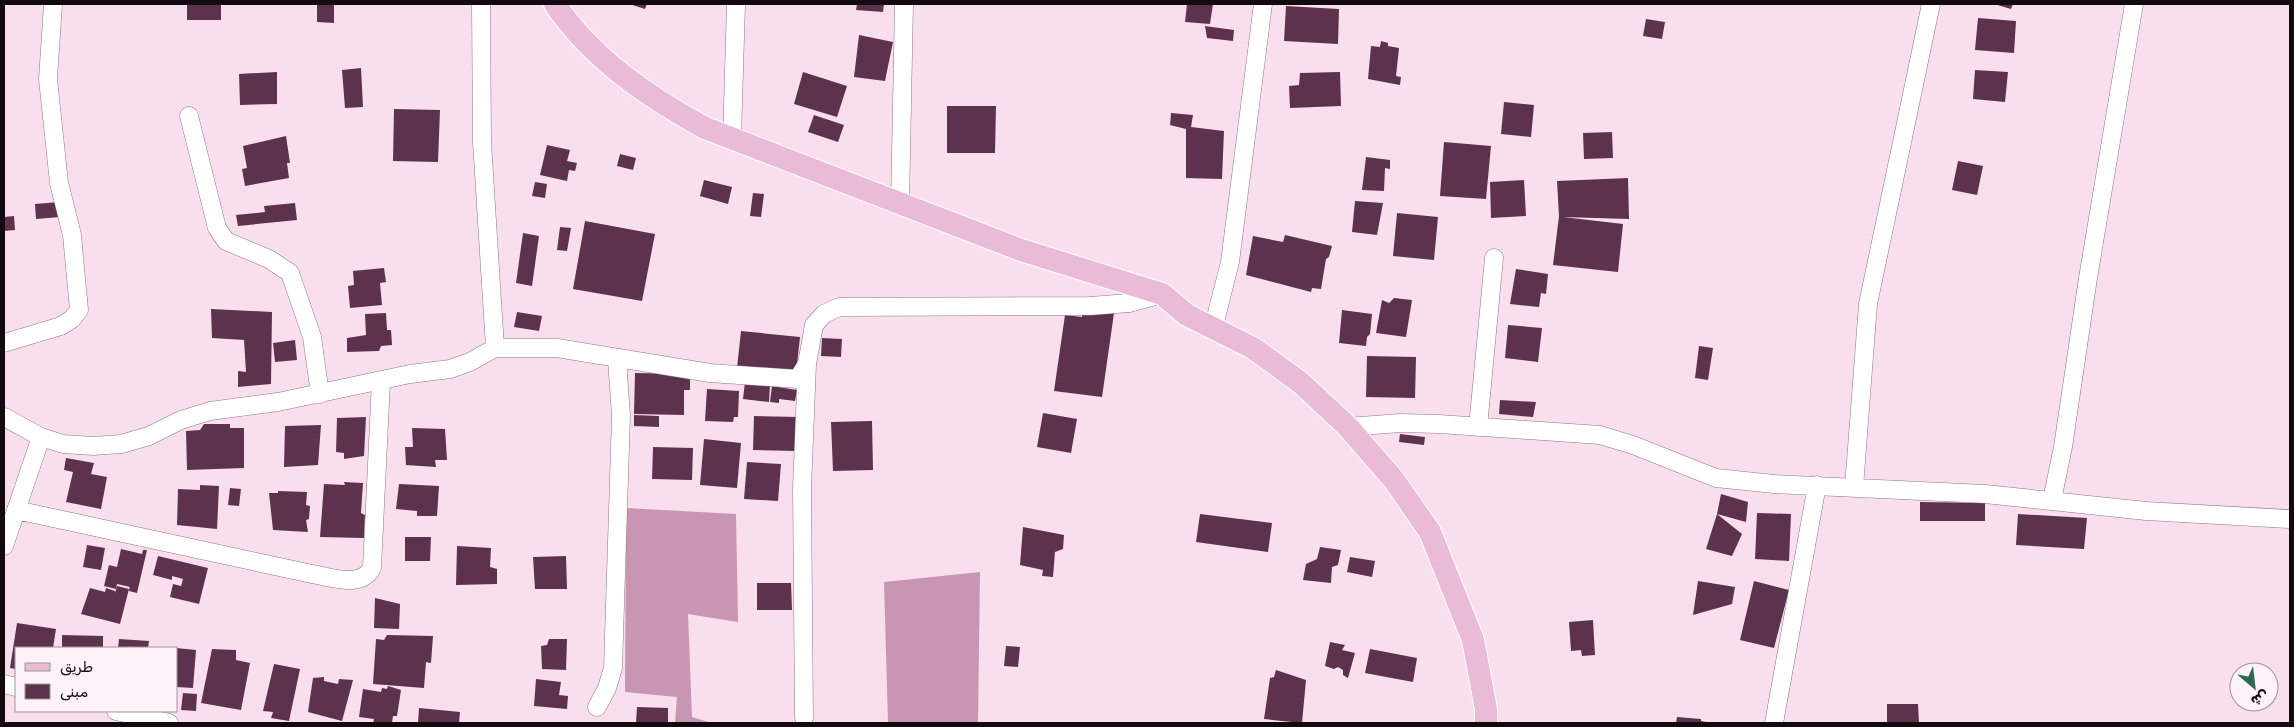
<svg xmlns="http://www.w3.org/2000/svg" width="2294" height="727" viewBox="0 0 2294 727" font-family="Rubik,'Noto Sans Arabic',sans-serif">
  <rect width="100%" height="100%" fill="#f9dfee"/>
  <path fill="#c896b3" d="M626 508 736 514 738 622 688 614 692 717 712 723H675L677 697 625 692Z
    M980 572 978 723H888L884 582Z"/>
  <path fill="#5d324d" d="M187 4H221V20H187Z
    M317 4H334V23L317 22Z
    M629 4H647L645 9Z
    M857 4H884L883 12 856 10Z
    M1187 4H1213L1210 24 1185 22Z
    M1994 4H2013L2011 9Z
    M1286 6 1339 9 1338 44 1284 41Z
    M1978 18 2016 21 2014 53 1975 50Z
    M1646 19 1665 22 1662 39 1643 36Z
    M1205 26 1234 30 1233 41 1207 38Z
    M859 35 893 42 885 81 854 77Z
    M1381 41 1388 43V46L1399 48 1396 76 1401 77 1400 85 1368 79 1371 46 1380 47Z
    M361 68 363 107 345 108 342 70Z
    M1975 70 2008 72 2005 102 1973 99Z
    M277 72V104L240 105 239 74Z
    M803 72 847 86 837 117 794 104Z
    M1340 72 1341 106 1290 108 1289 86 1299 85 1300 73Z
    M1504 102 1534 105 1531 137 1501 134Z
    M947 106H996L995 153H947Z
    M394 109 440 110 438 162 393 161Z
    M1171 113 1193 115 1191 127 1224 131 1222 179 1186 178V129L1170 125Z
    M814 115 844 125 838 142 808 132Z
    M1612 132 1613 158 1584 159 1583 133Z
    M286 136 290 163H287L289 178 245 186 242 169 247 168 243 146Z
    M1444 142 1491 146 1486 199 1440 196Z
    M547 145 570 150 567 161 577 163 575 171 569 170 567 181 540 175Z
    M620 154 636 158 633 170 617 166Z
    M1366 157 1390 160V169L1385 168 1384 191 1362 190Z
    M1958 161 1983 166 1977 195 1952 190Z
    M1628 178 1629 219 1563 217 1623 224 1618 272 1553 265 1559 216 1557 181Z
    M704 180 732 187 728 204 700 196Z
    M1524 180 1526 216 1491 218 1490 182Z
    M535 182 547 184 545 198 532 196Z
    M753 193 764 194 761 217 750 216Z
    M1355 201 1383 203 1377 235 1352 232Z
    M59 202 60 217 36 219 35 204Z
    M295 203 297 220 238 226 236 215 265 212 264 206Z
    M1397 213 1438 217 1434 260 1393 256Z
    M14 216 15 230 4 231V217Z
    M585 221 655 234 642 301 573 289Z
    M560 227 571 228 567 251 557 250Z
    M523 233 539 236 532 286 516 283Z
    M1285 235 1332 246 1329 257 1326 259 1321 289 1312 288 1311 292 1246 275 1253 236 1283 242Z
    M384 268 386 282 380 283 382 305 350 308 348 286 354 285 353 271Z
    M1516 269 1548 274 1546 294 1541 293 1539 307 1510 304Z
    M1394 298 1412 300 1406 337 1376 333 1382 300 1389 303Z
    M211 309 272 312 271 384 238 387V371L246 372 244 340 212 338Z
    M1342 310 1372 314 1370 334 1367 337 1366 346 1339 343Z
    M517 312 542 316 539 331 514 327Z
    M1092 312 1114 313 1102 397 1054 391 1065 315 1082 317V313Z
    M386 313 387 330H391L392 345 381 346 379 351 347 352V338L366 335 365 314Z
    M1508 325 1542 328 1538 362 1505 358Z
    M741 331 800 337 796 374 737 368Z
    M822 338 842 339 841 357 821 356Z
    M295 340 297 360 275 362 273 343Z
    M1699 346 1713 348 1708 380 1695 378Z
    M1367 356 1416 357 1415 398 1366 397Z
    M635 373 690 374V390H684V415L634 414Z
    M745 382 770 385 769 402 743 399Z
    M772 386 797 390 795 401 779 399V403L770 402Z
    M707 389 739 391 738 417H734L733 422 705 421Z
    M1500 400 1536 402 1533 417 1499 414Z
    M1043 413 1077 419 1071 453 1037 447Z
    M634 415 659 416V427L634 426Z
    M754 416 799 417 797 451 753 450Z
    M366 417 364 456 344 459V453L336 452 337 418Z
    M872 421 873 470 833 471 831 422Z
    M204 424H230V428H244V468L187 470 186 431 200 430Z
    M321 425 318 465 284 467 285 426Z
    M412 428 445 429 447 460H435L436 467 406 465 405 447H413Z
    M1400 434 1425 437 1424 445 1399 442Z
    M704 439 741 443 737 488 700 485Z
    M653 447 693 448 692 480 652 479Z
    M66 458 94 463 91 474 107 477 101 509 66 502 73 472 64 470Z
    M747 462 781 464 778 501 744 499Z
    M344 482 363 483 361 513 365 515 364 538 320 537 324 484 345 485Z
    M399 484 439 486 437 516H417V511L396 509Z
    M200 485 219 486 217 529 177 525 178 489 200 490Z
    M230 488 241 489 239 506 228 505Z
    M278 491 307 492 306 505 310 506 309 519 306 520 308 532 273 530 269 493H278Z
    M1721 494 1748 502 1746 522 1717 514 1742 534 1732 556 1706 549 1717 514Z
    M1920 502 1985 503V521H1920Z
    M1757 513 1791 514 1789 561 1755 559Z
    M1200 514 1272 523 1268 552 1196 542Z
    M2018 514 2087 518 2084 549 2016 545Z
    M1023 527 1064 535 1063 549 1055 552 1053 577 1042 576 1043 570 1020 565Z
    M405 537H431L430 561H405Z
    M87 545 105 548 101 570 83 567Z
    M457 546 491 548 490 567 497 569V584L456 585Z
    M1320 547 1341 550 1338 565 1332 567 1331 583 1303 580 1306 564 1317 559Z
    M121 549 142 554 143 550H147L137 593 129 591 130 585V587L117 584 116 589 104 586 109 565 117 567Z
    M158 556 208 568 199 604 170 597 173 584 181 586 183 579 172 576V580L153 575Z
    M566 556 567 589H535L533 557Z
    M1350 557 1375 561 1372 577 1347 572Z
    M1698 581 1735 587 1732 604 1693 615Z
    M1754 581 1789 590 1774 648 1740 640Z
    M757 583H791L792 610H757Z
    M117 586 129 589 120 624 81 614 90 588 105 592 106 588 115 591V593Z
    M375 598 400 604 399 629 374 628Z
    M1593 620 1595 655 1582 656 1581 650 1571 651 1569 622Z
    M17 623 56 629 53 648H16V669L10 668Z
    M62 635 103 636V648H62Z
    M387 635 433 636 431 663 426 662 424 688 373 684 376 639 384 640Z
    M119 639 149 641 148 648H118Z
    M549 639H567L566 670 542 669 541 646 547 645Z
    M1330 642 1345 645 1342 650 1355 653 1348 678 1343 675V670L1338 667 1334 669 1325 666Z
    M1006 646 1020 647 1018 667 1004 666Z
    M176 648 196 650 193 688 176 687Z
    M212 649 236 650V660L250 663 241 710 201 703Z
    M1370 649 1417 658 1413 682 1365 673Z
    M274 664 300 669 289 721 271 718 273 712 263 711Z
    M1276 670 1306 680 1302 723 1264 719 1270 678 1274 677Z
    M324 677V681L338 684 339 679 353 680 342 721 308 712 313 678Z
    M536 679 561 682 559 695 568 696 567 709 534 706Z
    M388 686 401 690 397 716H393L392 723H373L374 719 359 717 363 689 381 692 382 688 387 689Z
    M183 693 197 694 196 711 181 710Z
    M1887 704H1918L1919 723H1887Z
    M637 707 668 708V723H636Z
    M419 708 460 712 459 723H418Z
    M1677 717 1701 719V721L1711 723H1676Z"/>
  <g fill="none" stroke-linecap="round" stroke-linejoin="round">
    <g stroke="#8d7784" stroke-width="19">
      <path id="minor" d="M481 4 482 142 495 348
        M189 116 217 228 226 241 269 259 290 273 312 337 320 394
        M732 138 736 4
        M900 204 904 4
        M1213 329 1230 262 1263 4
        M4 343 61 326 72 319 79 310 72 235 59 183 48 79 53 4
        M4 417 41 437 63 444 93 446 121 444 149 436 181 420 210 411 278 402 410 374 450 369 470 362 495 348H557L710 373 798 379 807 364
        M1348 427 1400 423 1439 424 1600 435 1633 445 1716 478 1774 484 1985 494 2146 511 2290 519
        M1478 427 1494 258
        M1854 487 1868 304 1931 4
        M2052 500 2063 447 2088 278 2134 4
        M16 510 312 574C332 577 360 589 372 568L381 381
        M4 546 41 437
        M4 684 16 687
        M597 707 607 688 613 668 621 416 617 359
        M116 711 169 723
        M804 718 802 488 807 364 814 325 824 314 839 307 1090 306 1129 303 1162 294
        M1774 723 1817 485"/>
    </g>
    <g stroke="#fff" stroke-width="24">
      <path id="major" d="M555 4C591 58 648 97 705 128L1021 250 1162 294 1187 315 1253 348 1301 383 1348 427 1394 480 1430 532 1473 640 1486 709V723"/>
    </g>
    <use href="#minor" stroke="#fff" stroke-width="18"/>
    <use href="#major" stroke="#e9bbd7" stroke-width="22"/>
  </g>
  <rect width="2294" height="727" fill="none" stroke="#120a0f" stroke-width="10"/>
  <rect x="15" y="647" width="162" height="65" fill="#fcf2f7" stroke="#9e959a"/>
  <rect x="25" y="663" width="25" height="8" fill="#e9bbd7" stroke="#9e959a"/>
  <text x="60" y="672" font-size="15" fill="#120a0f">طريق</text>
  <rect x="25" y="684" width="25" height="15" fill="#5d324d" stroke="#9e959a"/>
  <text x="60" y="697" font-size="15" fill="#120a0f">مبنى</text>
  <g transform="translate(2254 687) rotate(152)"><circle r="24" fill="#fcf2f7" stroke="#9e959a"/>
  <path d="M0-4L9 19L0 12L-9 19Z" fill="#30684f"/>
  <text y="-8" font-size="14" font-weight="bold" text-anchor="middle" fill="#120a0f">ش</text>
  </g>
</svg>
